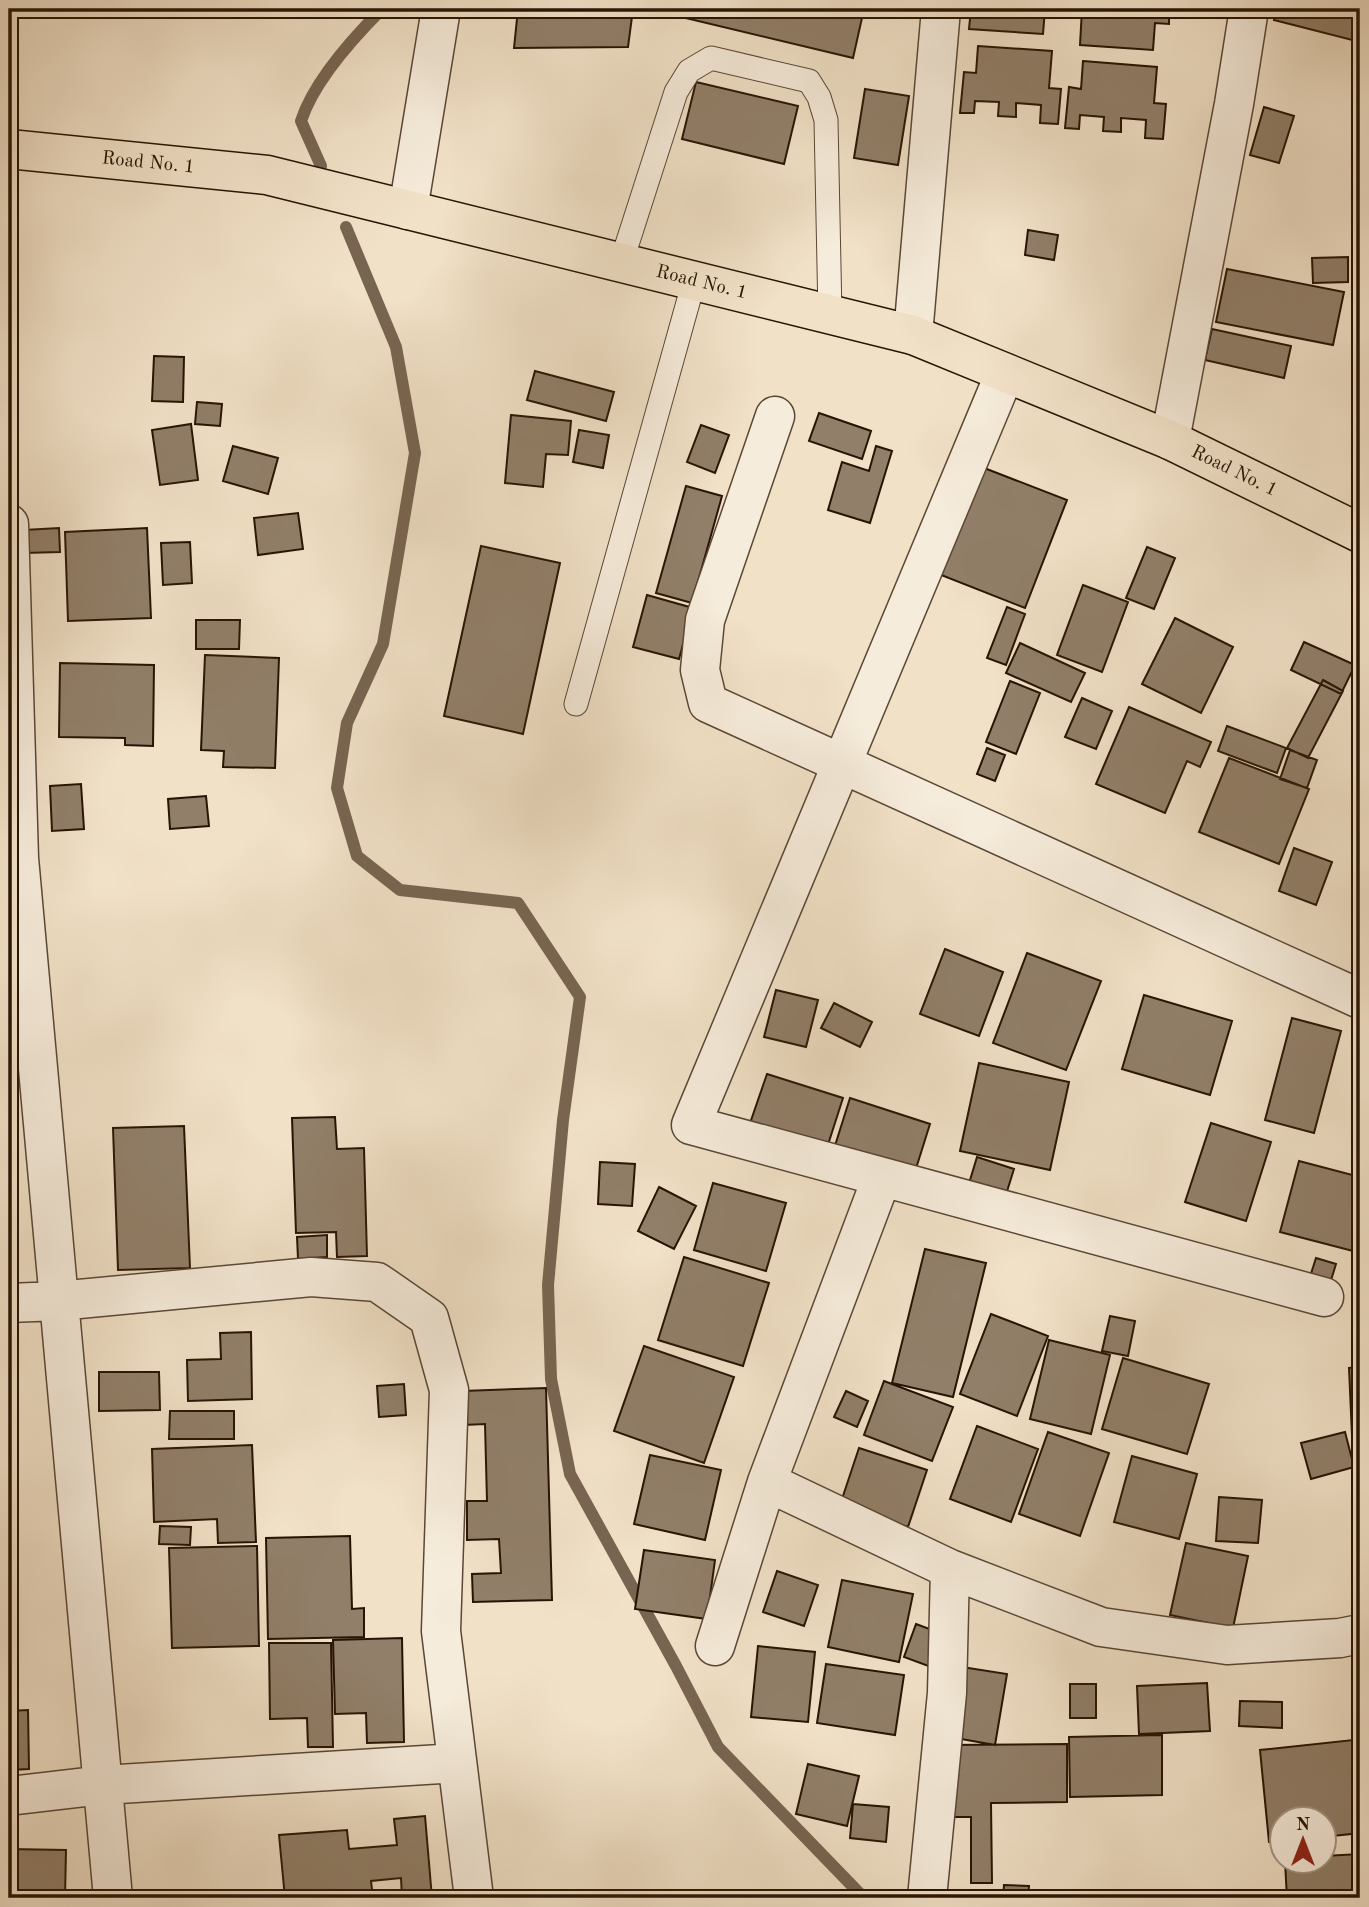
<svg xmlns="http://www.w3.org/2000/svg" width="1369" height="1907" viewBox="0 0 1369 1907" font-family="'Old Standard TT',serif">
  <rect width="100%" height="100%" fill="#f1e1c7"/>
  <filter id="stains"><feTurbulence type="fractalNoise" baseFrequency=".00286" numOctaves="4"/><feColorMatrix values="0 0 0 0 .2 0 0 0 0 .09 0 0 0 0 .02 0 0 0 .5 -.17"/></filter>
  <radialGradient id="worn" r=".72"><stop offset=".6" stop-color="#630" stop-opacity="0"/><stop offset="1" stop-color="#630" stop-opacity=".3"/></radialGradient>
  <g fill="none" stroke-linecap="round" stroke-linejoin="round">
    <path stroke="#786551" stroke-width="12" d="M321 166 301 121C314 81 352 39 382 9
      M346 227 396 347 415 453 383 644 347 723 337 788 357 856 400 890 518 903 580 997 563 1120 548 1285 551 1379 570 1474 676 1666 718 1747 864 1898"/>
  </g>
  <path fill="#917f69" stroke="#281404" stroke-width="2" d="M518 9H633L628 47 514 48Z
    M674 9H864L853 58 673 15Z
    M971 9H1045L1043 34 969 29Z
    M1082 9H1169V24L1155 23 1153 50 1080 45Z
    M1277 9H1332L1360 16V42L1274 20Z
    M978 46 1052 51 1049 88 1061 89 1058 124 1040 123 1041 105 1016 103V117L998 116 999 102 975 101 974 113H960L964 72 976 73Z
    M1083 61 1157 67 1154 103 1166 104 1163 139 1145 138 1146 120 1121 118V132L1103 131 1104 117 1080 115 1079 129 1065 128 1069 87 1081 89Z
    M696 82 798 106 784 164 682 139Z
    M865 89 909 96 898 165 854 158Z
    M1264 107 1294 116 1279 163 1250 155Z
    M1028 230 1058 235 1054 260 1025 255Z
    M1348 257V282L1313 283 1312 258Z
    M1227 269 1344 292 1333 345 1216 322Z
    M1212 329 1291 346 1284 378 1205 360Z
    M154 356 184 357 183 402 152 401Z
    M535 371 614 392 606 421 527 400Z
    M197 402 222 404 220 426 195 424Z
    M819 413 871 431 862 459 809 441Z
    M511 415 571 421 568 455 546 454 543 487 505 483Z
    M191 424 198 480 160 485 152 430Z
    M701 425 729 435 715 473 687 462Z
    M579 430 609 435 603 468 573 462Z
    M233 446 278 458 268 494 223 481Z
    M876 446 892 451 870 523 828 510 842 462 869 471Z
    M979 466 1067 500 1025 608 936 573Z
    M686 486 722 496 692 603 656 593Z
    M298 513 303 549 258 555 254 518Z
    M59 528 60 552 24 553V530Z
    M147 528 151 618 68 621 65 532Z
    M190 542 192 583 163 585 161 543Z
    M481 546 560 563 523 734 444 716Z
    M1147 547 1175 558 1154 609 1126 598Z
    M1083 585 1128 602 1102 672 1057 655Z
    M647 595 693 608 679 659 633 647Z
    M1007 607 1025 614 1006 665 987 658Z
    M1175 618 1233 647 1201 713 1142 684Z
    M196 620H240L239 649H196Z
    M1304 642 1355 665 1341 694 1291 670Z
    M1020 643 1085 673 1071 702 1006 673Z
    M205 655 279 658 275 768 223 767 224 751 201 750Z
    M60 663 154 665 153 746 125 745V738L59 737Z
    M1323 680 1343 691 1308 758 1287 748Z
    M1010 681 1040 693 1016 754 986 742Z
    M1082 698 1112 711 1096 749 1065 737Z
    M1129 707 1211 742 1200 767 1187 761 1165 813 1096 784Z
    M1227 726 1286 748 1277 773 1218 751Z
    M987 748 1005 755 995 781 977 774Z
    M1290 750 1317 760 1307 788 1280 779Z
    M1229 758 1309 789 1279 864 1199 832Z
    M81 784 84 829 52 831 50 786Z
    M206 796 209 826 170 829 168 799Z
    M1294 848 1332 862 1316 905 1279 891Z
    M945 949 1003 972 979 1036 920 1014Z
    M1027 953 1101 981 1066 1070 993 1043Z
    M776 990 818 1000 806 1047 764 1037Z
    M1144 995 1232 1021 1210 1095 1122 1069Z
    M834 1003 872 1022 860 1047 821 1028Z
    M1292 1018 1341 1031 1314 1133 1265 1120Z
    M979 1063 1069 1082 1050 1170 960 1151Z
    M767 1074 843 1098 825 1154 748 1129Z
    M850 1098 930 1124 913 1178 833 1152Z
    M335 1117 337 1149 364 1148 367 1256 337 1257 336 1232 296 1233 292 1118Z
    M1211 1123 1271 1142 1246 1221 1185 1202Z
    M184 1126 190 1268 118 1270 113 1128Z
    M977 1157 1014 1169 1004 1201 967 1190Z
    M1299 1161 1360 1177V1223L1353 1251 1280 1232Z
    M600 1162 635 1164 632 1206 598 1204Z
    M713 1183 786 1203 766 1271 694 1250Z
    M659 1187 696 1206 674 1249 638 1231Z
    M327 1235V1257L298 1259 297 1237Z
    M925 1249 986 1263 953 1397 892 1383Z
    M684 1257 769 1283 743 1366 658 1340Z
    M1316 1258 1336 1264 1328 1290 1308 1283Z
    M991 1314 1048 1336 1017 1416 960 1394Z
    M1110 1316 1135 1321 1128 1356 1102 1351Z
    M251 1332 252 1399 188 1401 187 1360 221 1359 220 1333Z
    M1049 1340 1110 1355 1091 1434 1030 1419Z
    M644 1346 734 1377 704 1463 614 1431Z
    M1123 1358 1209 1384 1187 1454 1102 1429Z
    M1360 1367V1458H1353L1349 1368Z
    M99 1372H159L160 1410 99 1411Z
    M884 1381 953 1407 932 1461 864 1435Z
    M404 1384 406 1415 379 1417 377 1386Z
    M546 1388 552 1600 473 1602 472 1574 501 1573 499 1539 467 1540V1501H487L485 1424 464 1425 463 1391Z
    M846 1391 868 1401 857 1427 834 1417Z
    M170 1411H234V1439H169Z
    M977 1426 1038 1449 1011 1522 950 1499Z
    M1048 1432 1109 1453 1080 1536 1019 1514Z
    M1345 1432 1354 1467 1311 1479 1301 1443Z
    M252 1445 256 1542 218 1543 217 1519 154 1522 152 1449Z
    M859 1448 927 1470 908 1527 840 1505Z
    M650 1455 721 1470 705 1540 634 1524Z
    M1132 1456 1197 1474 1179 1539 1114 1522Z
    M1219 1497 1262 1500 1258 1543 1216 1541Z
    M160 1526 191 1527 190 1545 159 1544Z
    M350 1536 352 1609 364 1608V1637L268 1639 266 1538Z
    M1186 1543 1248 1556 1233 1628 1170 1615Z
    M257 1546 259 1646 172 1648 169 1548Z
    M644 1550 715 1560 707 1619 635 1609Z
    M777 1571 818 1585 804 1626 763 1612Z
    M842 1580 913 1594 899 1662 828 1647Z
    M916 1624 943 1634 931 1667 904 1657Z
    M402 1638 404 1742 367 1743 366 1713 335 1714 333 1640Z
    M269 1643H331L333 1747H308L307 1718 270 1719Z
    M758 1646 815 1652 808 1722 751 1717Z
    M826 1664 904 1675 895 1735 817 1723Z
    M962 1667 1007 1674 995 1745 950 1737Z
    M1207 1683 1210 1731 1139 1734 1137 1686Z
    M1070 1684H1096V1718H1070Z
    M1240 1701 1282 1702V1728L1239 1726Z
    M28 1710 29 1769 9 1770V1711Z
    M1162 1735V1795L1070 1797 1069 1737Z
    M1353 1740 1360 1833 1324 1837V1820H1282V1841L1269 1842 1260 1750Z
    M1067 1744V1802L991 1803 992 1883H971V1817H942L941 1745Z
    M808 1764 859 1776 847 1826 796 1814Z
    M853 1804 889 1807 886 1842 850 1838Z
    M425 1816 432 1898H402L401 1878 371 1881 373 1898H285L279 1835 347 1830 349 1849 397 1845 394 1819Z
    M9 1849 66 1850 65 1898H9Z
    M1360 1854V1898H1287L1285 1862H1324V1856Z
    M1004 1885 1029 1886 1028 1898H1003Z"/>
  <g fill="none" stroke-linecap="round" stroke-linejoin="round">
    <g stroke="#5a4735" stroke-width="25">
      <path id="service" d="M621 263 676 92 689 71 711 58 809 81 819 97 826 120 830 315
        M576 704 694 281"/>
    </g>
    <g stroke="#5a4735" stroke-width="41">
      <path id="minor" d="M408 210 441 9
        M913 335 941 9
        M1005 373 691 1125 1324 1297
        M775 416 705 620 700 670 708 703 1360 999
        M1170 440 1234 104 1249 9
        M9 524 19 858 113 1898
        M9 1303 58 1301 311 1277 377 1282 429 1318 449 1390 441 1631 474 1898
        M767 1482 950 1569 1101 1627 1227 1645 1340 1638 1360 1634
        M715 1646 767 1482 882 1177
        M9 1796 103 1785 457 1763
        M927 1898 947 1693 950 1569"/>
    </g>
    <g stroke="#281404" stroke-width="41">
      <g id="trunk">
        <path id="s1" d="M9 149 267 175 913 335 1170 440 1360 533"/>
      </g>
    </g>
    <use href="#service" stroke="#f6ecdb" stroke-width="23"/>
    <use href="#minor" stroke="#f6ecdb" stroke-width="38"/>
    <use href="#trunk" stroke="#f1e1c7" stroke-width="38"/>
  </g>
  <g text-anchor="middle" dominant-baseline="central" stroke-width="5" stroke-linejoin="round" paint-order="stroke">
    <g font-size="19" fill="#281404" stroke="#f6ecdb">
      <text stroke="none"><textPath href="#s1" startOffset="140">Road No. 1</textPath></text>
      <text stroke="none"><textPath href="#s1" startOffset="707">Road No. 1</textPath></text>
      <text stroke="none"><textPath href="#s1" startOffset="1274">Road No. 1</textPath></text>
    </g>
  </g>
  <rect width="1369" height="1907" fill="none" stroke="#f1e1c7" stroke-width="35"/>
  <rect x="10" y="10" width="1348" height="1886" fill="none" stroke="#281404" stroke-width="3.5"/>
  <rect x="18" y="18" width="1334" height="1872" fill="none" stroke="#281404" stroke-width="2"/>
  <g transform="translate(1303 1840)"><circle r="33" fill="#f6ecdb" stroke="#a49685" stroke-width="2"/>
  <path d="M0-5L12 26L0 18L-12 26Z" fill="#8f2418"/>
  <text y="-10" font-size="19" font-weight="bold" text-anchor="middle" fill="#281404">N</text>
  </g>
  <rect width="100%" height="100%" filter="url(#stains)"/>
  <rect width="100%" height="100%" fill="url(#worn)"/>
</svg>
